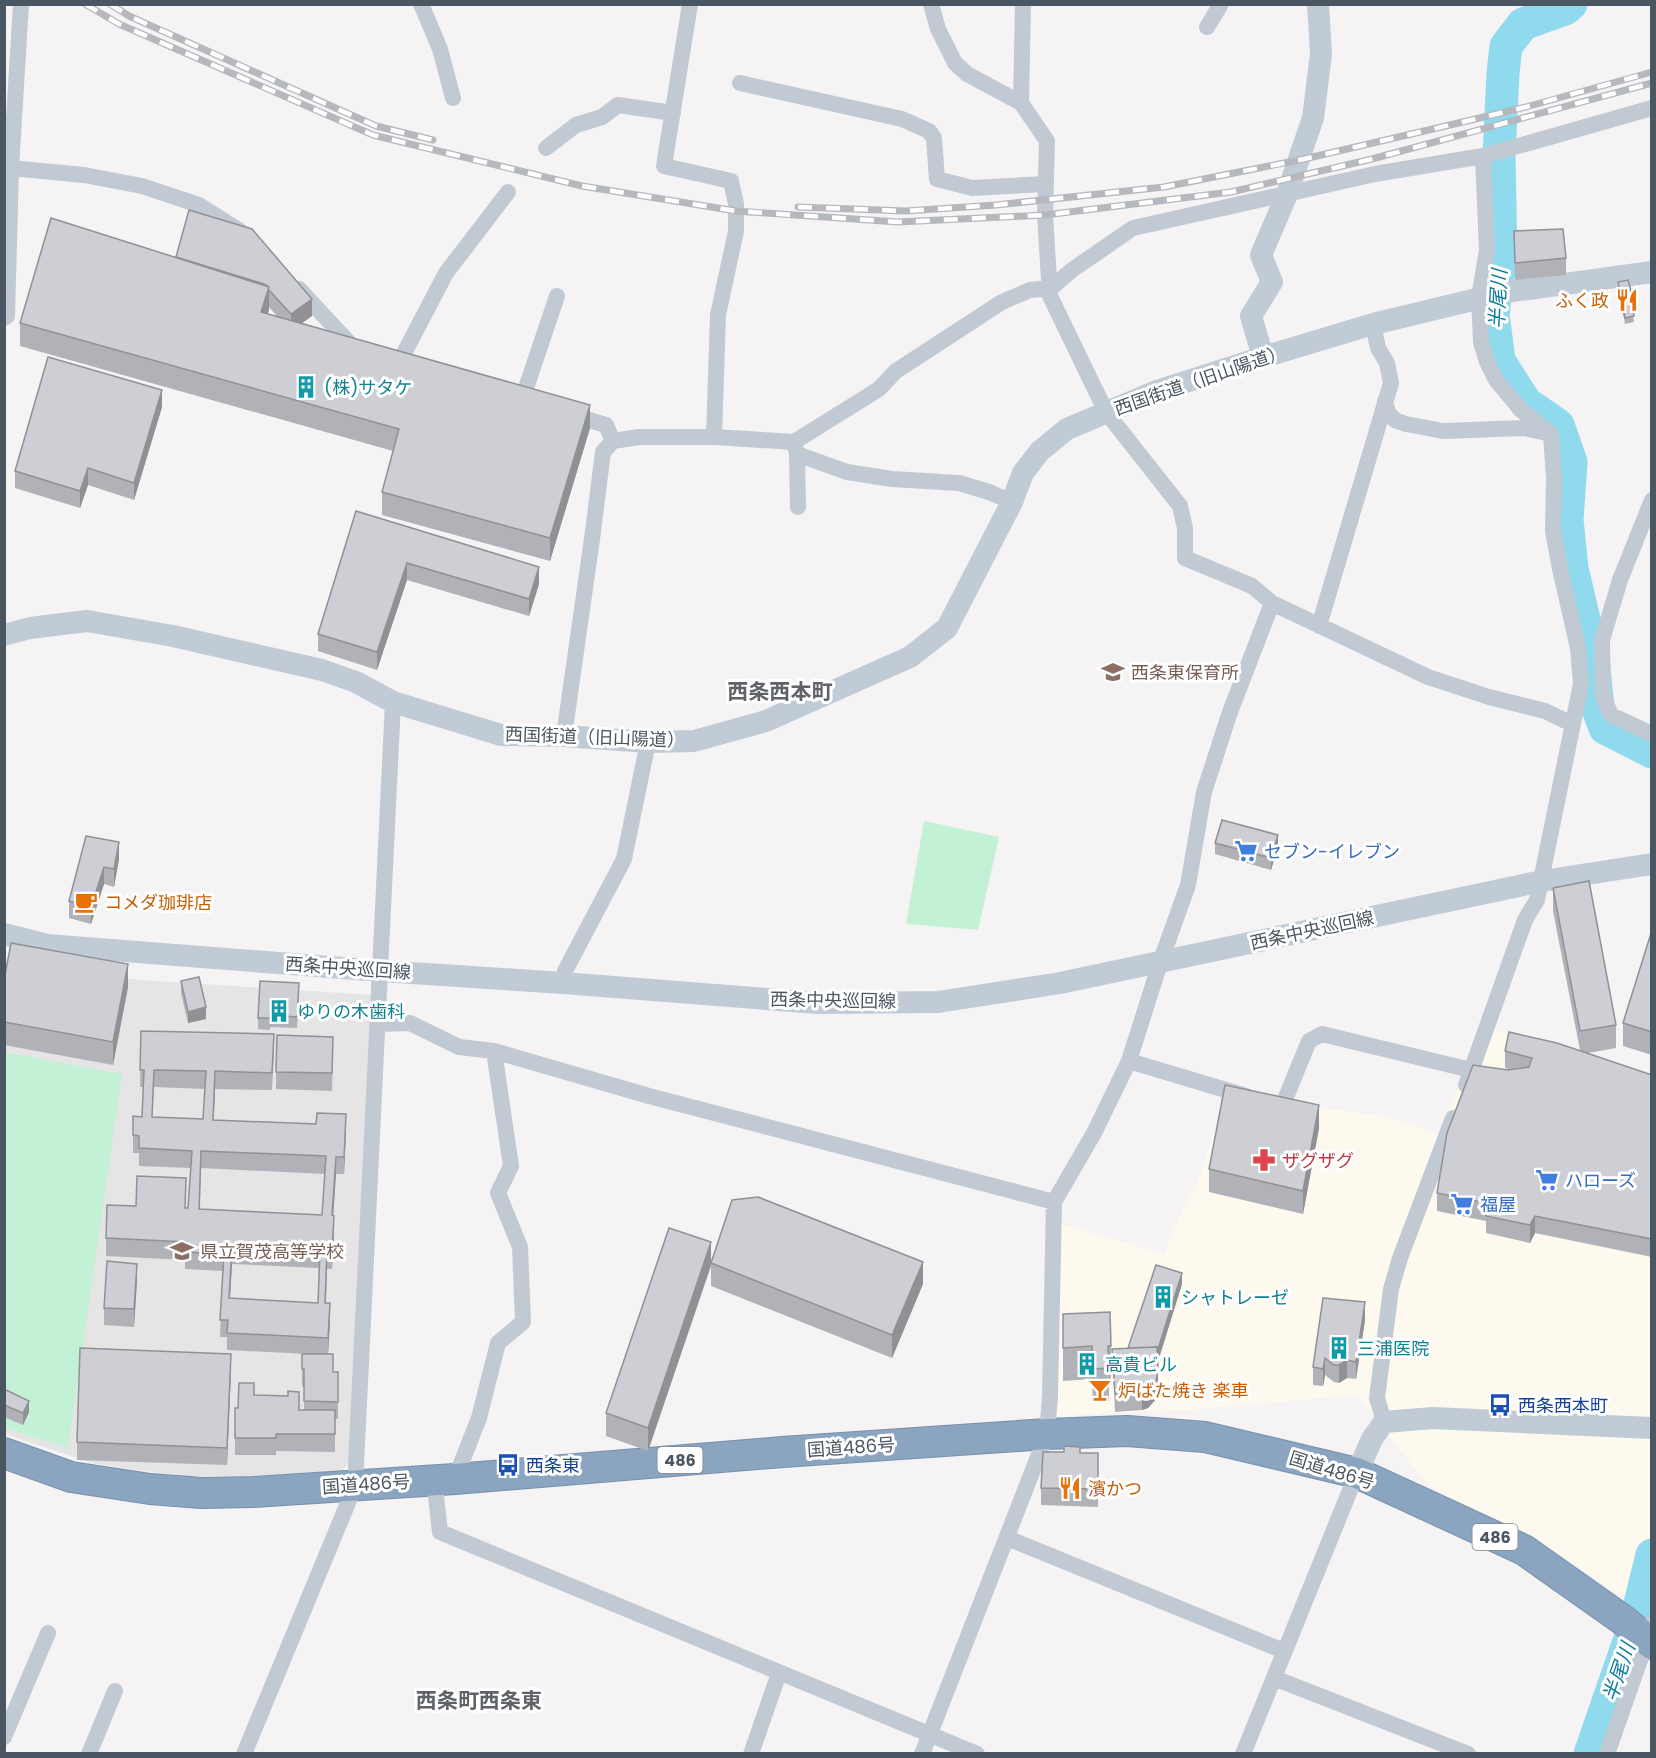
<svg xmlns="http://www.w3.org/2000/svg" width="1656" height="1758" viewBox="0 0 1656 1758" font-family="Poppins,'Noto Sans JP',sans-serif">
  <rect width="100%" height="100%" fill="#f5f3f3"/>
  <path fill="#fdf9ef" d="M1484 1027 1624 1067 1651 1079V1614L1530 1537 1429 1486 1357 1395 1187 1410 1054 1416 1058 1223 1164 1254 1183 1209 1198 1182 1226 1095 1306 1104 1328 1109 1384 1116 1439 1133Z"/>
  <path fill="#e6e4e5" d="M4 959 87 974 141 980 371 995 350 1461 340 1473 244 1476H186L135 1470 92 1463 5 1434Z"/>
  <path fill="#c3f1d5" d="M924 821 999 837 978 930 906 924Z
    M4 1052 122 1074 68 1448 5 1428Z"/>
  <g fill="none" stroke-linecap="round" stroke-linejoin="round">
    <path stroke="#90daee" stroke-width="33" d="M1571 4 1565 9 1523 24 1506 46 1503 73 1499 156 1501 256 1493 314 1499 361 1526 403 1558 425 1571 462 1567 520 1572 568 1593 658 1598 709 1605 728 1652 752
      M1590 1754 1635 1624 1652 1555"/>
    <g stroke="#7690ad" stroke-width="32">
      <path id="highway" d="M4 1453 71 1477 150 1489 202 1493 253 1492 455 1479 783 1452 1047 1434 1127 1431 1205 1437 1357 1473 1524 1550 1623 1620 1652 1644"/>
    </g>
    <path stroke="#c1cad2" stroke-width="16" d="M421 4 440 49 453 98
      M690 4 664 166 731 181 736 204V231L718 315 714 437
      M931 4 938 29 955 63 967 74 1021 103 1047 141 1045 215 1050 296 1106 412 1180 506 1185 528V558L1252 586 1272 603 1428 677 1489 697 1545 711 1572 724
      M1207 27 1221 4
      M740 83 902 119 929 131 934 138 937 179 972 188 1045 184
      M1021 103 1023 4
      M546 148 576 125 602 117 618 105 673 113
      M11 168 21 4
      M299 289 352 346 359 348
      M4 318 7 316 11 168 84 175 142 186 199 205 240 231
      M401 359 446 273 508 192
      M522 400 557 296
      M1385 401 1388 413 1395 420 1406 424 1443 431 1524 428 1547 433
      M569 414 606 425 613 441
      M794 442 797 454 847 472 892 479 959 483 989 492 1012 502
      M797 454 798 507
      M1652 500 1620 580 1602 640 1603 696 1611 715 1652 734
      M1319 626 1391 383 1387 363 1378 348 1373 324
      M564 736 592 539 603 452 613 441 639 437H714L794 442 879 389 896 371 1002 302 1030 290 1051 288 1072 270 1133 228 1375 174 1483 156 1652 108
      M563 983 565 971 624 859 648 742
      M377 1024 410 1023 459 1047 494 1051 649 1096 1054 1202 1094 1133 1129 1061 1160 963 1188 885 1204 792 1230 712 1272 603
      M1129 1061 1246 1096
      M1466 1085 1525 920 1537 900 1581 684 1578 648 1560 569 1553 531 1554 478 1551 434 1521 410 1496 380 1487 362 1481 342 1479 298 1487 250 1483 156
      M1270 1104 1282 1107 1309 1041 1322 1034 1471 1070
      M1384 1422 1377 1398 1391 1289 1400 1258 1453 1118
      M434 1479 440 1532 977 1754
      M455 1479 479 1418 498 1343 523 1322 520 1247 498 1193 511 1166 494 1051
      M1007 1538 1284 1651
      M1274 1678 1468 1754
      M4 1737 48 1633
      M89 1754 115 1691
      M244 1754 355 1486 393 702
      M751 1754 779 1673
      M922 1754 1047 1434 1050 1396 1054 1202
      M1243 1754 1357 1473
      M1607 1754 1647 1640 1652 1623"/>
    <path stroke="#c1cbd6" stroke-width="22" d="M1263 357 1251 316 1272 282 1261 255 1287 194 1313 118 1321 54 1318 4
      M4 635 30 628 87 621 173 636 322 670 356 682 393 702 501 735 564 736 648 742 694 741 766 721 910 657 947 628 1012 502 1023 473 1040 451 1067 429 1157 391 1263 357 1373 324 1506 292 1652 272
      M4 934 47 945 381 971 563 983 818 1003 938 1002 1060 983 1542 881 1652 864
      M1357 1473 1372 1439 1384 1422 1433 1418 1652 1428"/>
    <use href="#highway" stroke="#8ba5c1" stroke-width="30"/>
    <g stroke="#b5b8bd" stroke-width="7">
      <path id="rail" d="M85 4 119 24 373 135 582 186 736 211 898 222 1045 215 1231 192 1372 159 1652 83
        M110 4 129 16 376 126 433 140
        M798 207 906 211 996 205 1164 187 1304 159 1467 121 1526 107 1652 72"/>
    </g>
    <use href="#rail" stroke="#fff" stroke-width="4.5" stroke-dasharray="14" stroke-linecap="butt"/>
  </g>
  <path fill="#b0b2b7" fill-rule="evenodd" d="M252 229 312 316 302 323 590 428 550 561 382 515V492L393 451 20 346V323L176 258ZM269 307 277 316 267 314Z
    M1514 231 1566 258V275L1515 280Z
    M1618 282 1634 308H1632L1634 322 1625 324 1618 288Z
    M162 407 134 500 88 485 80 508 15 488V471Z
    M356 511 539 584 529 616 407 580 377 670 318 651V634Z
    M86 836 119 859 114 887 104 884 91 924 69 918V901Z
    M1215 843 1278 847 1271 870 1215 854Z
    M1553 888 1616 1025V1048L1588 1053 1652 1075V1257L1535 1233 1530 1243 1486 1233V1221L1437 1211V1193L1508 1070H1512L1505 1068V1051L1580 1050 1553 911Z
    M1652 930V1055L1623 1046V1023Z
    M4 980 128 987 113 1065 4 1045Z
    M181 981 206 1019 188 1023 181 993Z
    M299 995 297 1028 270 1027V1030L258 1029V1018Z
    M141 1031 274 1052 272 1090 215 1089 213 1120 346 1131 344 1174H336L333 1216 334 1233 332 1269H327L326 1303 330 1321 328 1354 333 1372H338V1419H335V1452L276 1451V1455H235V1408H238L254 1395 299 1410H304V1387L302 1386V1354H308L227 1350V1337H220L223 1271 185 1269V1260L106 1256V1238L136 1206 186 1195 185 1208H188L191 1168 139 1166V1153H133V1135L142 1117 144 1087H140ZM154 1087 205 1089 203 1119 152 1117ZM201 1168 325 1174 322 1215 200 1209ZM232 1264 319 1268 318 1303 230 1298Z
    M333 1054 332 1091 276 1089V1072Z
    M1319 1128 1303 1214 1209 1192V1169Z
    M711 1263 923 1284 892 1358 711 1286V1266L648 1451 606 1436V1413Z
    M137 1281 134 1327 104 1325V1308Z
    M1182 1284 1158 1362V1389L1156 1399 1148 1408 1142 1410 1115 1412 1112 1349 1128 1348Z
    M1063 1314 1111 1346V1379H1109V1402L1093 1403 1092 1379 1063 1381Z
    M1365 1320 1356 1379 1347 1378 1339 1383 1334 1382 1325 1375 1323 1386 1313 1385V1367Z
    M231 1354 227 1465 77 1460V1442Z
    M4 1389 29 1412 23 1425 4 1417Z
    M1098 1453V1507L1041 1505V1488Z"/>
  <path fill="#909195" d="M269 287V310L261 335V312Z
    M312 299V316L291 331V314Z
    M162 390V407L134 500V483Z
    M590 405V428L550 561V538Z
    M88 468V485L80 508V491Z
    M407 563V580L377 670V652Z
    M539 567V584L529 616V599Z
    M1278 835V847L1271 870V858Z
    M119 842V859L114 887V869Z
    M104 867V884L91 924V907Z
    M128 964V987L113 1065V1042Z
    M206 1007V1019L188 1023V1012Z
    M215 1071V1089L213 1137V1120Z
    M1319 1105V1128L1303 1214V1191Z
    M346 1114V1131L344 1174V1157Z
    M336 1157V1174L332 1233V1215Z
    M334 1216V1233L332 1269V1251Z
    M1535 1216V1233L1530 1243V1225Z
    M711 1242V1265L648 1451V1428Z
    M232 1246V1264L229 1316V1298Z
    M923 1262V1284L892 1358V1335Z
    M137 1264V1281L134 1327V1309Z
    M1182 1273V1284L1157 1364V1353Z
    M1365 1302V1320L1356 1379V1362Z
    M330 1303V1321L328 1355V1338Z
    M231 1354V1371L227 1465V1448Z
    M1325 1358V1375L1323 1386V1369Z
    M1347 1360V1378L1339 1383V1365Z
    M1158 1371V1389L1156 1399 1148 1408 1142 1410V1392Z
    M29 1401V1412L23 1425V1413Z"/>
  <path fill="#cdcfd5" stroke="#909195" stroke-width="1.5" fill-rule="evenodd" d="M189 210 252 229 312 299 291 314 268 289 269 287 264 284 176 257Z
    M51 218 269 287 261 312 590 405 550 538 382 492 399 429 20 323Z
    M1563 229 1566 258 1515 263 1514 231Z
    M1628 280 1634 302 1631 303 1634 316 1625 318 1618 282Z
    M48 357 162 390 134 483 88 468 80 491 15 471Z
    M356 511 539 567 529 599 407 563 377 652 318 634Z
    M1222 820 1278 835 1271 858 1215 843Z
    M86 836 119 842 114 869 104 867 91 907 69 901Z
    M1589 881 1616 1025 1580 1031 1553 888Z
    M1652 930V1032L1623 1023Z
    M11 943 128 964 113 1042 4 1022V980Z
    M199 977 206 1007 188 1012 181 981Z
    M260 981 299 983 297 1017 270 1015V1018H258Z
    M141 1031 274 1034 272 1073 215 1071 213 1120 316 1124 317 1113 346 1114 344 1157H336L332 1215 334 1216 332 1251H327L325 1303H330L328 1338 227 1333 228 1320H220L224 1254 185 1252 186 1242 106 1238 107 1205 136 1206 137 1176 186 1178 185 1208H188L192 1151 139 1148V1136L133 1135V1116L142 1117 144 1070H140ZM154 1070 206 1071 203 1119 152 1117ZM201 1151 326 1156 322 1215 199 1209ZM232 1246 320 1251 318 1303 229 1298Z
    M1509 1032 1557 1043 1652 1075V1239L1535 1216 1530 1225 1486 1216V1203L1437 1193 1447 1133 1473 1065 1508 1070 1529 1067 1532 1058 1505 1051Z
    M277 1035 333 1037 332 1073 276 1072Z
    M1225 1085 1319 1105 1303 1191 1209 1169Z
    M758 1197 923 1262 892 1335 711 1263 732 1200Z
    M669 1228 711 1242 648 1428 606 1413Z
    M107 1261 137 1264 134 1309 104 1308Z
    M1156 1265 1182 1273 1157 1352V1347L1128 1348Z
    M1323 1298 1365 1302 1356 1362 1347 1360 1339 1365H1334L1325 1358 1323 1369 1313 1367Z
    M1110 1312 1111 1346H1108L1109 1368 1093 1369 1092 1346 1063 1348V1314Z
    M1157 1347 1158 1371 1156 1382 1148 1390 1142 1392 1115 1394 1112 1349Z
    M80 1348 231 1354 227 1448 77 1442Z
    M302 1354H333V1372H338V1402L304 1401V1369H302Z
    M239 1383H254V1395L288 1396V1391L299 1392V1410H335V1434H276V1438H235V1408H238Z
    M4 1389 29 1401 23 1413 4 1405Z
    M1064 1446 1080 1447V1453H1098V1489L1041 1488 1043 1452H1064Z"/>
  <defs>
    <g id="restaurant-bare" transform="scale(1.8)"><path d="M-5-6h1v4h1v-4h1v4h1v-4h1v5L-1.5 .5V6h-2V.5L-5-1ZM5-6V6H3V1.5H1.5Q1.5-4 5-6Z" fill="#e8710a" stroke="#fff" stroke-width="2.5" paint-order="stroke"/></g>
    <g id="building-bare" transform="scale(1.8)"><path d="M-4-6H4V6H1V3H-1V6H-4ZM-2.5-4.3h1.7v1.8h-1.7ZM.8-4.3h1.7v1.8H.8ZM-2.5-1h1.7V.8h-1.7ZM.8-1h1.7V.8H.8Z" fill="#0f9aa8" stroke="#fff" stroke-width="2.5" paint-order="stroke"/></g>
    <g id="school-bare" transform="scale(1.8)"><path d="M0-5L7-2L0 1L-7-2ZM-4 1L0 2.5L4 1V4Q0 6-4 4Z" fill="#8d6e63" stroke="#fff" stroke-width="2.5" paint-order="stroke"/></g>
    <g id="supermarket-bare" transform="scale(1.8)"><path d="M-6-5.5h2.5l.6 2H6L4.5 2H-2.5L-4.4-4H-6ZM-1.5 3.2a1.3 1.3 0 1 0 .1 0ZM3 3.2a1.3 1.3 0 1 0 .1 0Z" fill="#3f7fe0" stroke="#fff" stroke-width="2.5" paint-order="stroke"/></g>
    <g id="cafe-bare" transform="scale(1.8)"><path d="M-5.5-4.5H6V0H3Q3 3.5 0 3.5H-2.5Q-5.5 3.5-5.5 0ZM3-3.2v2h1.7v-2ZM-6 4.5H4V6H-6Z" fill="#e8710a" stroke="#fff" stroke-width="2.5" paint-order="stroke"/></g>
    <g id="pharmacy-bare" transform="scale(1.8)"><path d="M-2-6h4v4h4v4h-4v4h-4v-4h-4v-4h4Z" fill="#e0444e" stroke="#fff" stroke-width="2.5" paint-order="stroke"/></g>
    <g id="bar-bare" transform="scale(1.8)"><path d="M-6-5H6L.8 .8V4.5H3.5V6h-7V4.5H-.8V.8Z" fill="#e8710a" stroke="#fff" stroke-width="2.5" paint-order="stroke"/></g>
    <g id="bus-bare" transform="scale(1.8)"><path d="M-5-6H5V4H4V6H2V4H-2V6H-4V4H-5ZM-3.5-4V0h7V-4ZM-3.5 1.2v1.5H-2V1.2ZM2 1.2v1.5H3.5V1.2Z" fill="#1a4fb4" stroke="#fff" stroke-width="2.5" paint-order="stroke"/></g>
  </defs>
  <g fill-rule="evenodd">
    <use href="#restaurant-bare" x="1627" y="300"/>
    <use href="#building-bare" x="306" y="387"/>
    <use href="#school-bare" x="1113" y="672"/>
    <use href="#supermarket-bare" x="1246" y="851"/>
    <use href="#cafe-bare" x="86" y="902"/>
    <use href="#building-bare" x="279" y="1011"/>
    <use href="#pharmacy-bare" x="1264" y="1160"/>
    <use href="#supermarket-bare" x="1547" y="1180"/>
    <use href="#supermarket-bare" x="1462" y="1204"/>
    <use href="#school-bare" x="182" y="1251"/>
    <use href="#building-bare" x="1163" y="1297"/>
    <use href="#building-bare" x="1339" y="1348"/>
    <use href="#building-bare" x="1087" y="1364"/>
    <use href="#bar-bare" x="1100" y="1390"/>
    <use href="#bus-bare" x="1500" y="1405"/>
    <use href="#bus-bare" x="508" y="1465"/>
    <use href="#restaurant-bare" x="1070" y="1488"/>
  </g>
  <g text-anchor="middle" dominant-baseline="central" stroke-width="6" stroke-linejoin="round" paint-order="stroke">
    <g fill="#fff" stroke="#808990" stroke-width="1.5">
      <rect x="657.5" y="1447" width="45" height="26" rx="4.5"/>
      <rect x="1472.5" y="1524" width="45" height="26" rx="4.5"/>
    </g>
    <g font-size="16" font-weight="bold" fill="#4a5661">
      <text x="680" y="1460">486</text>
      <text x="1495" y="1537">486</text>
    </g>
    <g font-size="18" fill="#c56008" stroke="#fff" text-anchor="start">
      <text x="1609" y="300" text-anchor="end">ふく政</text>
      <text x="104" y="902">コメダ珈琲店</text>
      <text x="1118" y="1390">炉ばた焼き 楽車</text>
      <text x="1088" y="1488">濱かつ</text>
    </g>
    <g font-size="18" fill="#4a5661" stroke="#fff">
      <text transform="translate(1200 380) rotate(-19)">西国街道（旧山陽道）</text>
      <text transform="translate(595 737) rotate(2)">西国街道（旧山陽道）</text>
      <text transform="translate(1312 930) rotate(-12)">西条中央巡回線</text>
      <text transform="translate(348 968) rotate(4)">西条中央巡回線</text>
      <text transform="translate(833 1000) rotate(1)">西条中央巡回線</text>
      <text transform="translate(851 1447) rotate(-4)">国道486号</text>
      <text transform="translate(1332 1470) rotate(17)">国道486号</text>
      <text transform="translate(366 1484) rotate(-4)">国道486号</text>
    </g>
    <g font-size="18" fill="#0d838f" stroke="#fff" text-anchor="start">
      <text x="324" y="387">(株)サタケ</text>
      <text x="297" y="1011">ゆりの木歯科</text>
      <text x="1181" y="1297">シャトレーゼ</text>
      <text x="1357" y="1348">三浦医院</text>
      <text x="1105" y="1364">高貴ビル</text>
    </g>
    <g font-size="18" fill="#785e54" stroke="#fff" text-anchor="start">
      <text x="1131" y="672">西条東保育所</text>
      <text x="200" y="1251">県立賀茂高等学校</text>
    </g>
    <g font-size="18" fill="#366cbe" stroke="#fff" text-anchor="start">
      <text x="1264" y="851">セブン-イレブン</text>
      <text x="1565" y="1180">ハローズ</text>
      <text x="1480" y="1204">福屋</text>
    </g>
    <g font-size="18" fill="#be3a42" stroke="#fff" text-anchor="start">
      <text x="1282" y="1160">ザグザグ</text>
    </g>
    <g font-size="18" fill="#164399" stroke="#fff" text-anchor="start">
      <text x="1518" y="1405">西条西本町</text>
      <text x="526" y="1465">西条東</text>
    </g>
    <g font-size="20" font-style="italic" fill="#0c7c9b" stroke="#fff">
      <text transform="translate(1498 299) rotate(-87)">半尾川</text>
      <text transform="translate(1619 1672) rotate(-71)">半尾川</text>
    </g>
    <g font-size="21" font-weight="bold" fill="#5f6368" stroke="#fff">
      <text x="780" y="691">西条西本町</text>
      <text x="479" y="1700">西条町西条東</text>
    </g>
  </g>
  <rect width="1656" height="1758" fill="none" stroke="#4a5661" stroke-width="12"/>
</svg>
